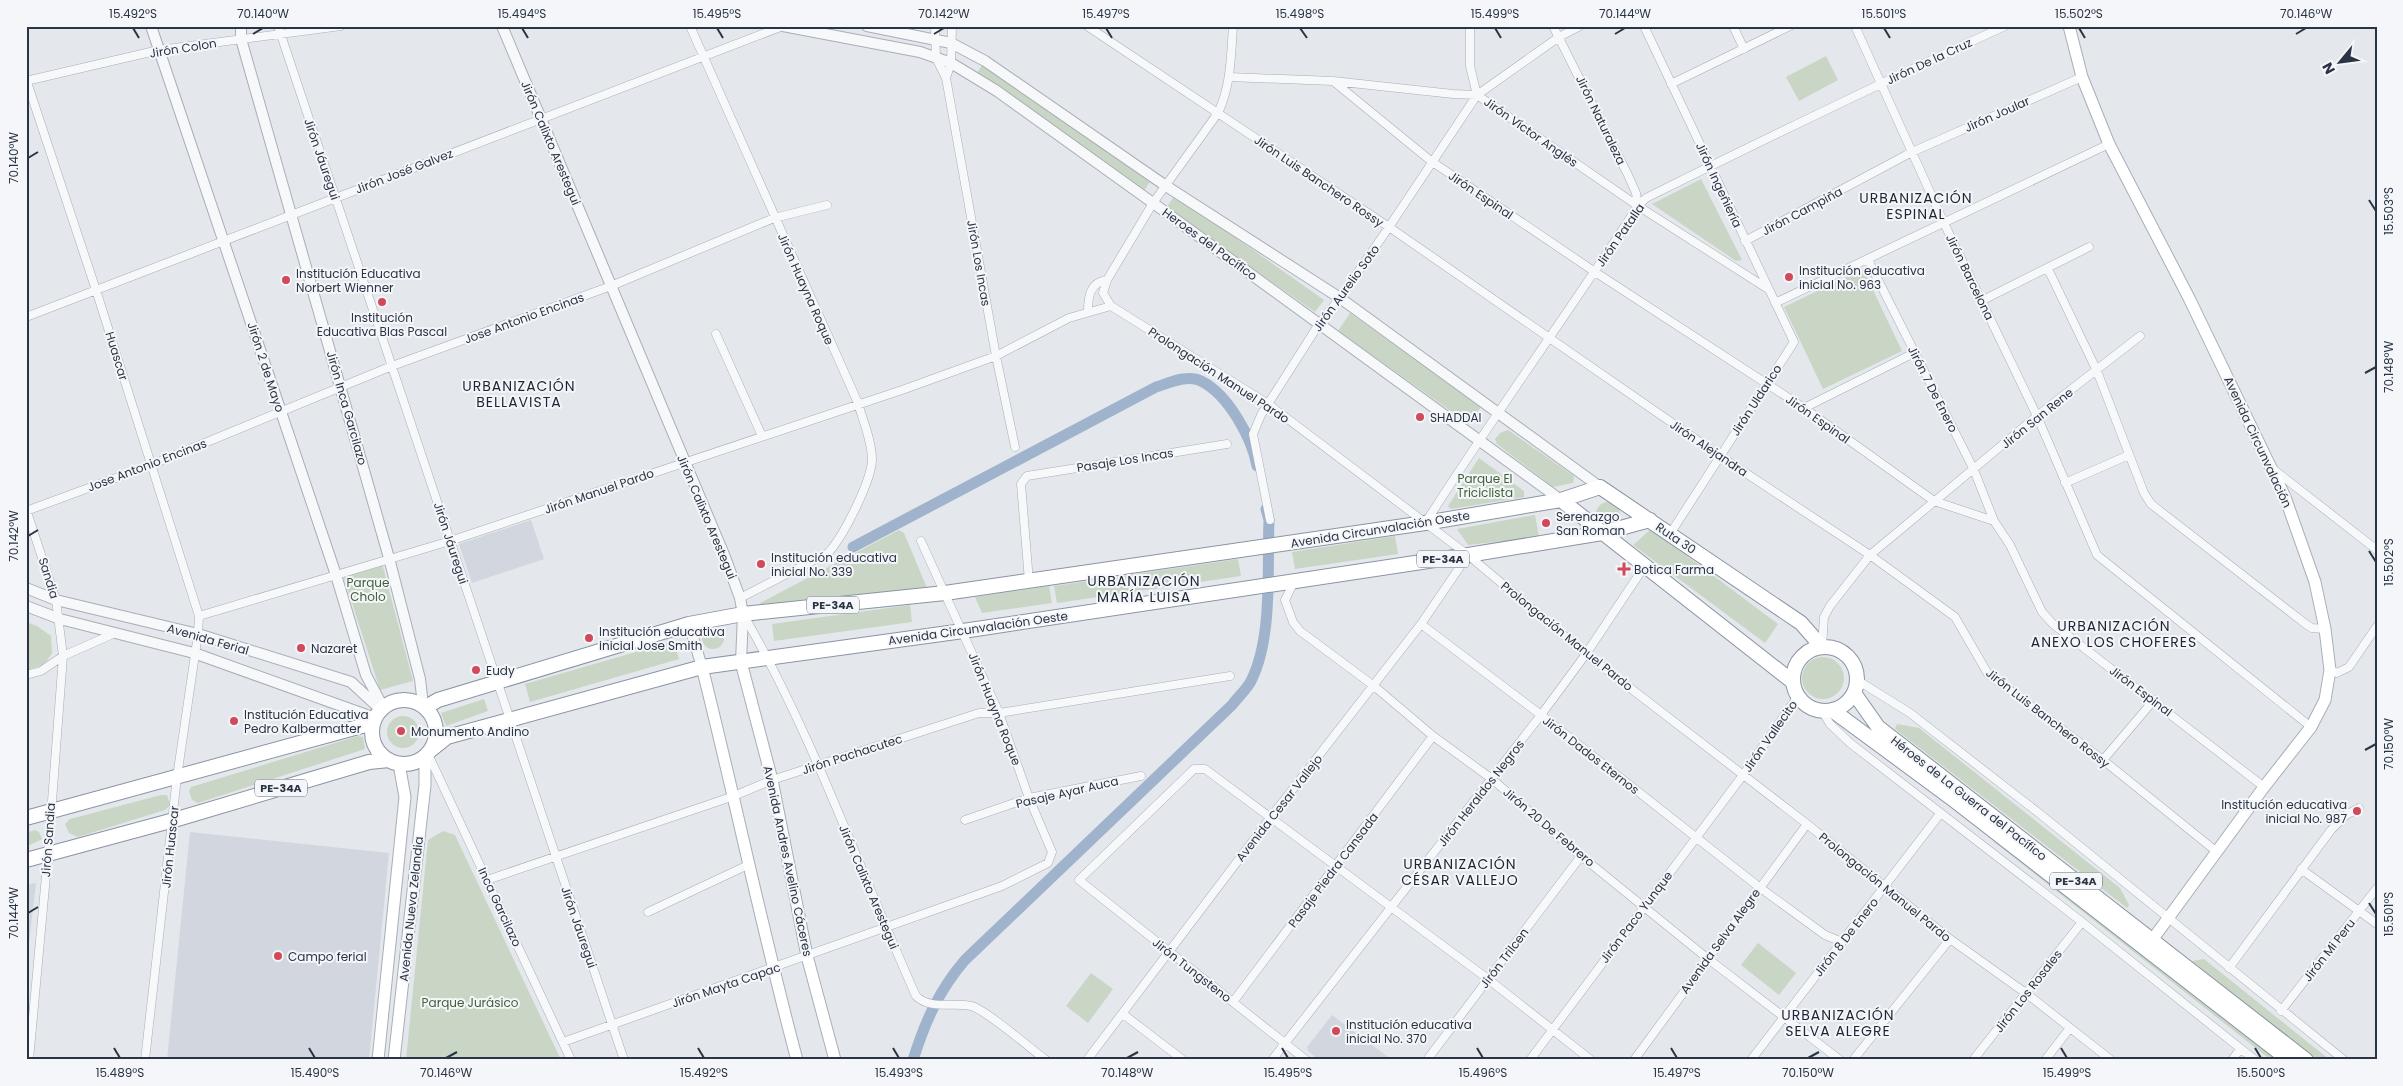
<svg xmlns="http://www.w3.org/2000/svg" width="2403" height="1086" viewBox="0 0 2403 1086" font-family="Poppins,sans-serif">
  <rect width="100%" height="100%" fill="#e4e7ec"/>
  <path fill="#d2d6de" d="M531 520 544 559 472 583 459 544Z
    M190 832 389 853 369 1060H167Z
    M36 883 26 969V885Z
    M1332 1015 1392 1060H1319L1308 1051 1307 1047Z"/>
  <path fill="#c9d6c5" d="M1826 56 1838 80 1799 101 1786 77Z
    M983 64 1151 180 1144 191 976 74Z
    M1701 179 1742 260 1736 261 1652 204Z
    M1175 195 1324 300 1315 312 1166 208Z
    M1863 269 1902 351 1823 389 1784 307Z
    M1350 313 1481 407 1469 424 1338 331Z
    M1508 430 1574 476 1573 483 1553 487 1497 444 1495 439 1500 433Z
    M1479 458 1524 491V497L1451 509 1448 506Z
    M1596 514a12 12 0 1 1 24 0a12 12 0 1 1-24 0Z
    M1535 515 1539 537 1468 545 1457 529Z
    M1651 529 1778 624 1765 643 1633 545Z
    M899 530 904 533 927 588 924 590 762 607 760 603Z
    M1395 536 1398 554 1295 569 1292 552Z
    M1238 559 1241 576 1057 603 1054 586Z
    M382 563 413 681 380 690 343 575Z
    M1049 586 1052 603 982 613 975 597Z
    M910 605 912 622 774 641 772 624Z
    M26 622 37 626 51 636 52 653 44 665 26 670Z
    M702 638a11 11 0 1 1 22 0a11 11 0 1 1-22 0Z
    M674 641 679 659 530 702 525 684Z
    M1802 678a21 21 0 1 1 42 0a21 21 0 1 1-42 0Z
    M484 699 488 711 446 726 441 713Z
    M387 732a16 16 0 1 1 32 0a16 16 0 1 1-32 0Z
    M1897 724 1919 728 2120 888 2129 905 2127 908 1895 729Z
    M358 736 363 737 365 749 198 803 192 800 189 791 191 787Z
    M161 795H167L170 805 165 810 78 837 69 833 65 824 70 819Z
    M35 830 39 832 42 839 26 847V833Z
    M443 831 455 835 561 1060H406L428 840Z
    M1996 838 2282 1060H2271L1993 841Z
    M1758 943 1796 973 1779 995 1741 965Z
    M2204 959 2330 1060H2317L2192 961Z
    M1091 973 1113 989 1088 1023 1066 1006Z"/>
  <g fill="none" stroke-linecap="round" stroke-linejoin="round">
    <path stroke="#9fb4cc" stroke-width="11" d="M853 547 1156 387C1169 383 1188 374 1201 381 1228 394 1252 438 1257 466
      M913 1060C925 1022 939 990 965 960L1232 705C1238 697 1247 689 1251 681 1273 638 1267 568 1269 520L1266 509"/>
    <g stroke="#a9aeb7" stroke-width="9">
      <path id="minor" d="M278 26 624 1060
        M690 26 858 403C863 421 872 441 872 460 871 482 843 537 828 553L740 598
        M935 26 936 58 946 78 996 356 1015 447
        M1087 26 1389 227 1720 456 1870 555 1955 617 1988 674 2103 760 2217 852
        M1470 26V66L1477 95
        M1553 26 1628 175 1636 193 1638 206
        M1644 26 1794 342 1670 534
        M1733 26 1744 49
        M1855 26 1944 223 2037 416 2097 555 2311 727
        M1229 77 1333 81 1453 94 1477 95 1638 206 1768 289
        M946 78 951 63 952 26
        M26 79 96 290 199 616 198 634 177 777 145 1060
        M26 81 159 50 341 26
        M1333 81 1431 161 1595 272 1804 408 1934 501 1994 521 2010 545 2042 612 2053 624 2264 787
        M1671 84 1790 26
        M1745 241 1912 152 2082 77
        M1868 260 1974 470 1994 521
        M2048 269 2097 371 2144 493 2151 504 2307 625 2312 628 2325 629
        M1981 301 2089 247
        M1775 303 2109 144
        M1111 306 1103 293 1107 280 1153 203 1218 113C1231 86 1231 55 1233 26
        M1088 311C1088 297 1090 282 1107 280
        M26 317 783 26
        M716 334 762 436
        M1804 408 1914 353
        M2273 469 2377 550
        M2065 483 2129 455
        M26 509 56 600 63 656 48 854 29 1060
        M26 511 151 465 392 366 611 286 774 218 827 205
        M1270 520 1253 434 1261 415 1319 324 1340 298 1389 227 1477 95 1559 37 1580 26
        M1426 522C1494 415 1569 312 1638 206L1646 198C1765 139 1885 81 2005 26
        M1029 581 1021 484 1027 476 1227 444
        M1294 582 1285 600 1293 622 1300 631 1374 686 1433 736 1492 779 1581 856 1707 958 1840 1060
        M743 614C813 735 859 869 916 996 930 1010 954 1002 971 1006 985 1009 1031 1049 1046 1060
        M199 616 450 541 902 390 996 356 1069 318 1111 306 1268 404 1468 555 1586 654 1807 824 1950 939 2027 994 2111 1060
        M1421 624 1541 715 1759 887 1825 935 1842 942
        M1822 647 1824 617 1830 606 1870 555 2037 416 2140 336
        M2330 670 2337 673 2349 667 2377 626
        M26 675 41 671 63 656 113 634
        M1857 680 1910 713 2040 814 2344 1060
        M1822 711 1830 724 1850 743 2082 922 2255 1060
        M428 754 571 1060
        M2103 760 2154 700
        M965 820 1029 798 1141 776
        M2301 869 2377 924
        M487 880 734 796 772 780 979 713H999L1230 676
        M648 912 750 864
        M2229 968 2331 830 2346 815 2359 808
        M1233 1002 1433 736
        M2281 1011 2377 888
        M1123 1014 1183 1060
        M563 1042 1002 886 1048 863 1052 852 1029 798 999 713 921 541
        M1087 1060 1271 817 1421 624 1468 555
        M1272 1060 1541 715 1586 654 1644 567
        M1306 1060 1079 880 1194 769H1205L1488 979 1591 1060
        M1427 1060 1581 856
        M1530 1060 1743 775 1798 696
        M1634 1060 1807 824
        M1751 1060 1940 814
        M1853 1060 1950 939
        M1973 1060 2082 922
        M2045 1060 2070 1028
        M2232 1060 2240 1049"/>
    </g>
    <g stroke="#a9aeb7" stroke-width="12">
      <path id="tertiary" d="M151 26 336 575 366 675 383 707
        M241 26V39L389 558 420 679 423 705
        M502 26 725 557 740 598 743 614 741 662
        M783 26 920 52 951 63 997 91 1153 203 1561 500
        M867 26 951 43 985 61 1166 186 1340 298 1600 487
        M26 588 56 600 198 634 351 682 378 707
        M26 606 60 619 194 653 375 718
        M689 624 702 667"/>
    </g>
    <g stroke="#a9aeb7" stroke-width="13">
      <path id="secondary" d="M2069 26 2082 77 2109 144 2189 298 2285 497 2315 582 2325 629 2330 670 2325 700 2311 727 2264 787 2147 947
        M741 662 772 780 807 956 835 1060
        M702 667C735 798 762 930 797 1060
        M378 1060 405 797 399 764
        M394 1060 425 785V757"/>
    </g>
    <g stroke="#8b94a3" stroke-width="16">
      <path id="trunk" d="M1561 500 1793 682
        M1793 679a32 32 0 1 1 64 0a32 32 0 1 1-64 0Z
        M1854 693 1878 727 2306 1060
        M372 732a32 32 0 1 1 64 0a32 32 0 1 1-64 0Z
        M426 707 438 700 689 624 743 614 945 593 1425 523 1561 500 1600 487 1801 623 1822 647
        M1832 710 1950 797 2289 1060
        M432 749 447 737 702 667 963 631 1468 555 1602 533 1650 520
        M26 818 373 723
        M26 860 174 820 369 762 389 760"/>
    </g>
    <use href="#minor" stroke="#f7f8fa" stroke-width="8"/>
    <use href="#tertiary" stroke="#f7f8fa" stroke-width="10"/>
    <use href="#secondary" stroke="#fff" stroke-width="11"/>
    <use href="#trunk" stroke="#fff" stroke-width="14"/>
  </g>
  <path fill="none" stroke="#2b3445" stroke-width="2" d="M133 28 139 38M522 28 528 38M717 28 723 38M1106 28 1112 38M1300 28 1307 38M1495 28 1501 38M1884 28 1890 38M2079 28 2085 38M253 34 263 28M934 34 944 28M1615 34 1625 28M2296 34 2306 28M28 158 38 152M2369 200 2376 211M2365 373 2376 367M28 536 38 530M2369 551 2376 562M2365 750 2376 744M2369 903 2376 914M28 913 38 907M114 1048 120 1058M309 1048 315 1058M698 1048 704 1058M893 1048 899 1058M1282 1048 1288 1058M1477 1048 1483 1058M1671 1048 1677 1058M2061 1048 2067 1058M2255 1048 2261 1058M446 1058 457 1052M1127 1058 1138 1052M1808 1058 1819 1052"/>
  <g fill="#d1495b" stroke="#f4f6f9" stroke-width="2">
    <circle cx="1789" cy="277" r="5"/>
    <circle cx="286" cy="280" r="5"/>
    <circle cx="382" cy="302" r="5"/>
    <circle cx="1420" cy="417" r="5"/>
    <circle cx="1546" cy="523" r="5"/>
    <circle cx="761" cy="564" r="5"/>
    <path d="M1621.5 561.5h5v5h5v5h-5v5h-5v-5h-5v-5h5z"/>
    <circle cx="589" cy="638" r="5"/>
    <circle cx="301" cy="648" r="5"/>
    <circle cx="476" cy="670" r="5"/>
    <circle cx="234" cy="721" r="5"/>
    <circle cx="401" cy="731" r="5"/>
    <circle cx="2357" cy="811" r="5"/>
    <circle cx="278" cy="956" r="5"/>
    <circle cx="1336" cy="1031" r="5"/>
  </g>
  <g text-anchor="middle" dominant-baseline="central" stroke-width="4" stroke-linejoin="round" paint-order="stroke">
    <g fill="#f4f6f9" stroke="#676e7b" stroke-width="1">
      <rect x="1417" y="550.5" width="52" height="17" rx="4"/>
      <rect x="807" y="596.5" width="52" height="17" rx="4"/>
      <rect x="255" y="779.5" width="52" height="17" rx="4"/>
      <rect x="2050" y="872.5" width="52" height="17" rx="4"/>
    </g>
    <g font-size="11" font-weight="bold" fill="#2b3445">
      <text x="1443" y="559">PE-34A</text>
      <text x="833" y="605">PE-34A</text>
      <text x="281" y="788">PE-34A</text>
      <text x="2076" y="881">PE-34A</text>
    </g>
    <g font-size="12" fill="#2b3445" stroke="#f4f6f9">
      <text transform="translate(183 48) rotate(-9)">Jirón Colon</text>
      <text transform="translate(1929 61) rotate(-25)">Jirón De la Cruz</text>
      <text transform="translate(1997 114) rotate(-24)">Jirón Joular</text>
      <text transform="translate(1601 120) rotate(64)">Jirón Naturaleza</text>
      <text transform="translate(1531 132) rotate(35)">Jirón Víctor Anglés</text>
      <text transform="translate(551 143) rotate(67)">Jirón Calixto Arestegui</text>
      <text transform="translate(322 159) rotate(71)">Jirón Jáuregui</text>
      <text transform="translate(404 171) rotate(-21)">Jirón José Galvez</text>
      <text transform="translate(1319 181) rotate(34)">Jirón Luis Banchero Rossy</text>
      <text transform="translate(1719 185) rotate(65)">Jirón Ingeñiería</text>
      <text transform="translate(1481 195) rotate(34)">Jirón Espinal</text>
      <text transform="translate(1802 211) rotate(-28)">Jirón Campiña</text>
      <text transform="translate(1620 235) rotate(-55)">Jirón Patalla</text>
      <text transform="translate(1210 244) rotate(36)">Heroes del Pacífico</text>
      <text transform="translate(979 263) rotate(80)">Jirón Los Incas</text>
      <text transform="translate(1970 277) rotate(64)">Jirón Barcelona</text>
      <text transform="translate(1346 288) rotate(-54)">Jirón Aurelio Soto</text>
      <text transform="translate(806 289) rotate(66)">Jirón Huayna Roque</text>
      <text transform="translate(524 318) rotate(-20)">Jose Antonio Encinas</text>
      <text transform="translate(117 356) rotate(73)">Huascar</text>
      <text transform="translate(266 367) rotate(72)">Jirón 2 de Mayo</text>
      <text transform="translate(1219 375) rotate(33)">Prolongación Manuel Pardo</text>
      <text transform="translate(1933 389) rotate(63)">Jirón 7 De Enero</text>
      <text transform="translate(1756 400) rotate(-57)">Jirón Uldarico</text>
      <text transform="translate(347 408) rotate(74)">Jirón Inca Garcilazo</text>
      <text transform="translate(2037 418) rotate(-39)">Jirón San Rene</text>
      <text transform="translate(1818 419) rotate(35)">Jirón Espinal</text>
      <text transform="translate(2258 442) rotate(65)">Avenida Circunvalación</text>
      <text transform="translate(1709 448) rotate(34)">Jirón Alejandra</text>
      <text transform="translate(1125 460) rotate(-9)">Pasaje Los Incas</text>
      <text transform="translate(147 465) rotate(-21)">Jose Antonio Encinas</text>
      <text transform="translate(599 491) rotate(-19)">Jirón Manuel Pardo</text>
      <text transform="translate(707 517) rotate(67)">Jirón Calixto Arestegui</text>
      <text transform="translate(1380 529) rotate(-9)">Avenida Circunvalación Oeste</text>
      <text transform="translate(1676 538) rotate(34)">Ruta 30</text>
      <text transform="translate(451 543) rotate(72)">Jirón Jáuregui</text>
      <text transform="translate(49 578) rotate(73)">Sandia</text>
      <text transform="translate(978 628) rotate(-8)">Avenida Circunvalación Oeste</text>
      <text transform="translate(1567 636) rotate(39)">Prolongación Manuel Pardo</text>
      <text transform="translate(208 639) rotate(16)">Avenida Ferial</text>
      <text transform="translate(2141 691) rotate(37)">Jirón Espinal</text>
      <text transform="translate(995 709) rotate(68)">Jirón Huayna Roque</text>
      <text transform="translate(2048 718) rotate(38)">Jirón Luis Banchero Rossy</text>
      <text transform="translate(1770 736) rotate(-55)">Jirón Vallecito</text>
      <text transform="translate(852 754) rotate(-18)">Jirón Pachacutec</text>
      <text transform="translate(1591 755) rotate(38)">Jirón Dados Eternos</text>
      <text transform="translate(1067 792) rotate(-13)">Pasaje Ayar Auca</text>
      <text transform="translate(1481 793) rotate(-52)">Jirón Heraldos Negros</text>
      <text transform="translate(1969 798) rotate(38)">Héroes de La Guerra del Pacífico</text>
      <text transform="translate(1279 808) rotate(-52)">Avenida Cesar Vallejo</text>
      <text transform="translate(1549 827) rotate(40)">Jirón 20 De Febrero</text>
      <text transform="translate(48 840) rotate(-86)">Jirón Sandia</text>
      <text transform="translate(170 847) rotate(-84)">Jirón Huascar</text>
      <text transform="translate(788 861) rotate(78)">Avenida Andres Avelino Cáceres</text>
      <text transform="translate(1333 870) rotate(-53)">Pasaje Piedra Cansada</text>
      <text transform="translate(869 887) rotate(67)">Jirón Calixto Arestegui</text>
      <text transform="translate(1885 887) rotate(39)">Prolongación Manuel Pardo</text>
      <text transform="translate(500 907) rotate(65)">Inca Garcilazo</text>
      <text transform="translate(411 909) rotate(-84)">Avenida Nueva Zelandia</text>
      <text transform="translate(1636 917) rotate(-53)">Jirón Paco Yunque</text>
      <text transform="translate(579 927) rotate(71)">Jirón Jáuregui</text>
      <text transform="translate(1846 937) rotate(-52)">Jirón 8 De Enero</text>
      <text transform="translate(1720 941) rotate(-54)">Avenida Selva Alegre</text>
      <text transform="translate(2329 950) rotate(-52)">Jirón Mi Peru</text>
      <text transform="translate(1504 958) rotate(-53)">Jirón Trilcen</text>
      <text transform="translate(1192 970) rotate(38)">Jirón Tungsteno</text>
      <text transform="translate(726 985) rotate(-19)">Jirón Mayta Capac</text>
      <text transform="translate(2028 991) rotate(-52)">Jirón Los Rosales</text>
    </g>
    <g font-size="12" fill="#2b3445" stroke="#f4f6f9" text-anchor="start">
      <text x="1799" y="270">Institución educativa<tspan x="1799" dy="14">inicial No. 963</tspan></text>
      <text x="296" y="273">Institución Educativa<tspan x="296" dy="14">Norbert Wienner</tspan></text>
      <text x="382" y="317" text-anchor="middle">Institución<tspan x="382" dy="14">Educativa Blas Pascal</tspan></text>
      <text x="1430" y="417">SHADDAI</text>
      <text x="1556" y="516">Serenazgo<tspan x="1556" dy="14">San Roman</tspan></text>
      <text x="771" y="557">Institución educativa<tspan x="771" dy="14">inicial No. 339</tspan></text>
      <text x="1634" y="569">Botica Farma</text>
      <text x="599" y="631">Institución educativa<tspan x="599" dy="14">inicial Jose Smith</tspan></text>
      <text x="311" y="648">Nazaret</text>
      <text x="486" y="670">Eudy</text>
      <text x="244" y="714">Institución Educativa<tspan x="244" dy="14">Pedro Kalbermatter</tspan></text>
      <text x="411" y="731">Monumento Andino</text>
      <text x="2347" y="804" text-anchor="end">Institución educativa<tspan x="2347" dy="14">inicial No. 987</tspan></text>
      <text x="288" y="956">Campo ferial</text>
      <text x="1346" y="1024">Institución educativa<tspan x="1346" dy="14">inicial No. 370</tspan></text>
    </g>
    <g font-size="12" fill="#3f6138" stroke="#f4f6f9">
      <text x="1485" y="478">Parque El<tspan x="1485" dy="14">Triciclista</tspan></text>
      <text x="368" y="582">Parque<tspan x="368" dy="14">Cholo</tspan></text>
      <text x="470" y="1002">Parque Jurásico</text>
    </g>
    <g font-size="14" letter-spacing="1" fill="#1d2536" stroke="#f4f6f9">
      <text x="1916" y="198">URBANIZACIÓN<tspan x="1916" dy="16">ESPINAL</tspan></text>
      <text x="519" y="386">URBANIZACIÓN<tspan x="519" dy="16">BELLAVISTA</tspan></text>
      <text x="1144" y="581">URBANIZACIÓN<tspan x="1144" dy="16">MARÍA LUISA</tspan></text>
      <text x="2114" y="626">URBANIZACIÓN<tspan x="2114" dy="16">ANEXO LOS CHOFERES</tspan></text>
      <text x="1460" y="864">URBANIZACIÓN<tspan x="1460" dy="16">CÉSAR VALLEJO</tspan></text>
      <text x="1838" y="1015">URBANIZACIÓN<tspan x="1838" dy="16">SELVA ALEGRE</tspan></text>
    </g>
  </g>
  <rect width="2403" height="1086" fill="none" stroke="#f4f6f9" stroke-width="55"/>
  <g transform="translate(2340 62) rotate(241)" stroke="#f4f6f9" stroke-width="4" paint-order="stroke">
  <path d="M0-4L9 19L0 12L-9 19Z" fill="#2b3445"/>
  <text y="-8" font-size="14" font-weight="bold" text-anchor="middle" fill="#2b3445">N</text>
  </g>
  <rect x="28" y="28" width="2348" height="1030" fill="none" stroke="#2b3445" stroke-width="2"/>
  <g font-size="12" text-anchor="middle" fill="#2b3445">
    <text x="133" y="18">15.492°S</text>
    <text x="263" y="18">70.140°W</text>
    <text x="522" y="18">15.494°S</text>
    <text x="717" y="18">15.495°S</text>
    <text x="944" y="18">70.142°W</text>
    <text x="1106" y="18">15.497°S</text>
    <text x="1300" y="18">15.498°S</text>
    <text x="1495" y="18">15.499°S</text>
    <text x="1625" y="18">70.144°W</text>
    <text x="1884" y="18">15.501°S</text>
    <text x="2079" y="18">15.502°S</text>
    <text x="2306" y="18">70.146°W</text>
    <text transform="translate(14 158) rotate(-90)" y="4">70.140°W</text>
    <text transform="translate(2389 211) rotate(-90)" y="4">15.503°S</text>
    <text transform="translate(2389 367) rotate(-90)" y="4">70.148°W</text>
    <text transform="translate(14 536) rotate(-90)" y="4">70.142°W</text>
    <text transform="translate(2389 562) rotate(-90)" y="4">15.502°S</text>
    <text transform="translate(2389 744) rotate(-90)" y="4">70.150°W</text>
    <text transform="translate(14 913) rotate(-90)" y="4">70.144°W</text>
    <text transform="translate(2389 914) rotate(-90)" y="4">15.501°S</text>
    <text x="120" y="1077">15.489°S</text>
    <text x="315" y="1077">15.490°S</text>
    <text x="446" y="1077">70.146°W</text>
    <text x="704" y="1077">15.492°S</text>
    <text x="899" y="1077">15.493°S</text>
    <text x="1127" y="1077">70.148°W</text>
    <text x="1288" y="1077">15.495°S</text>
    <text x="1483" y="1077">15.496°S</text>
    <text x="1677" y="1077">15.497°S</text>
    <text x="1808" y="1077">70.150°W</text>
    <text x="2067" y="1077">15.499°S</text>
    <text x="2261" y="1077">15.500°S</text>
  </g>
</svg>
